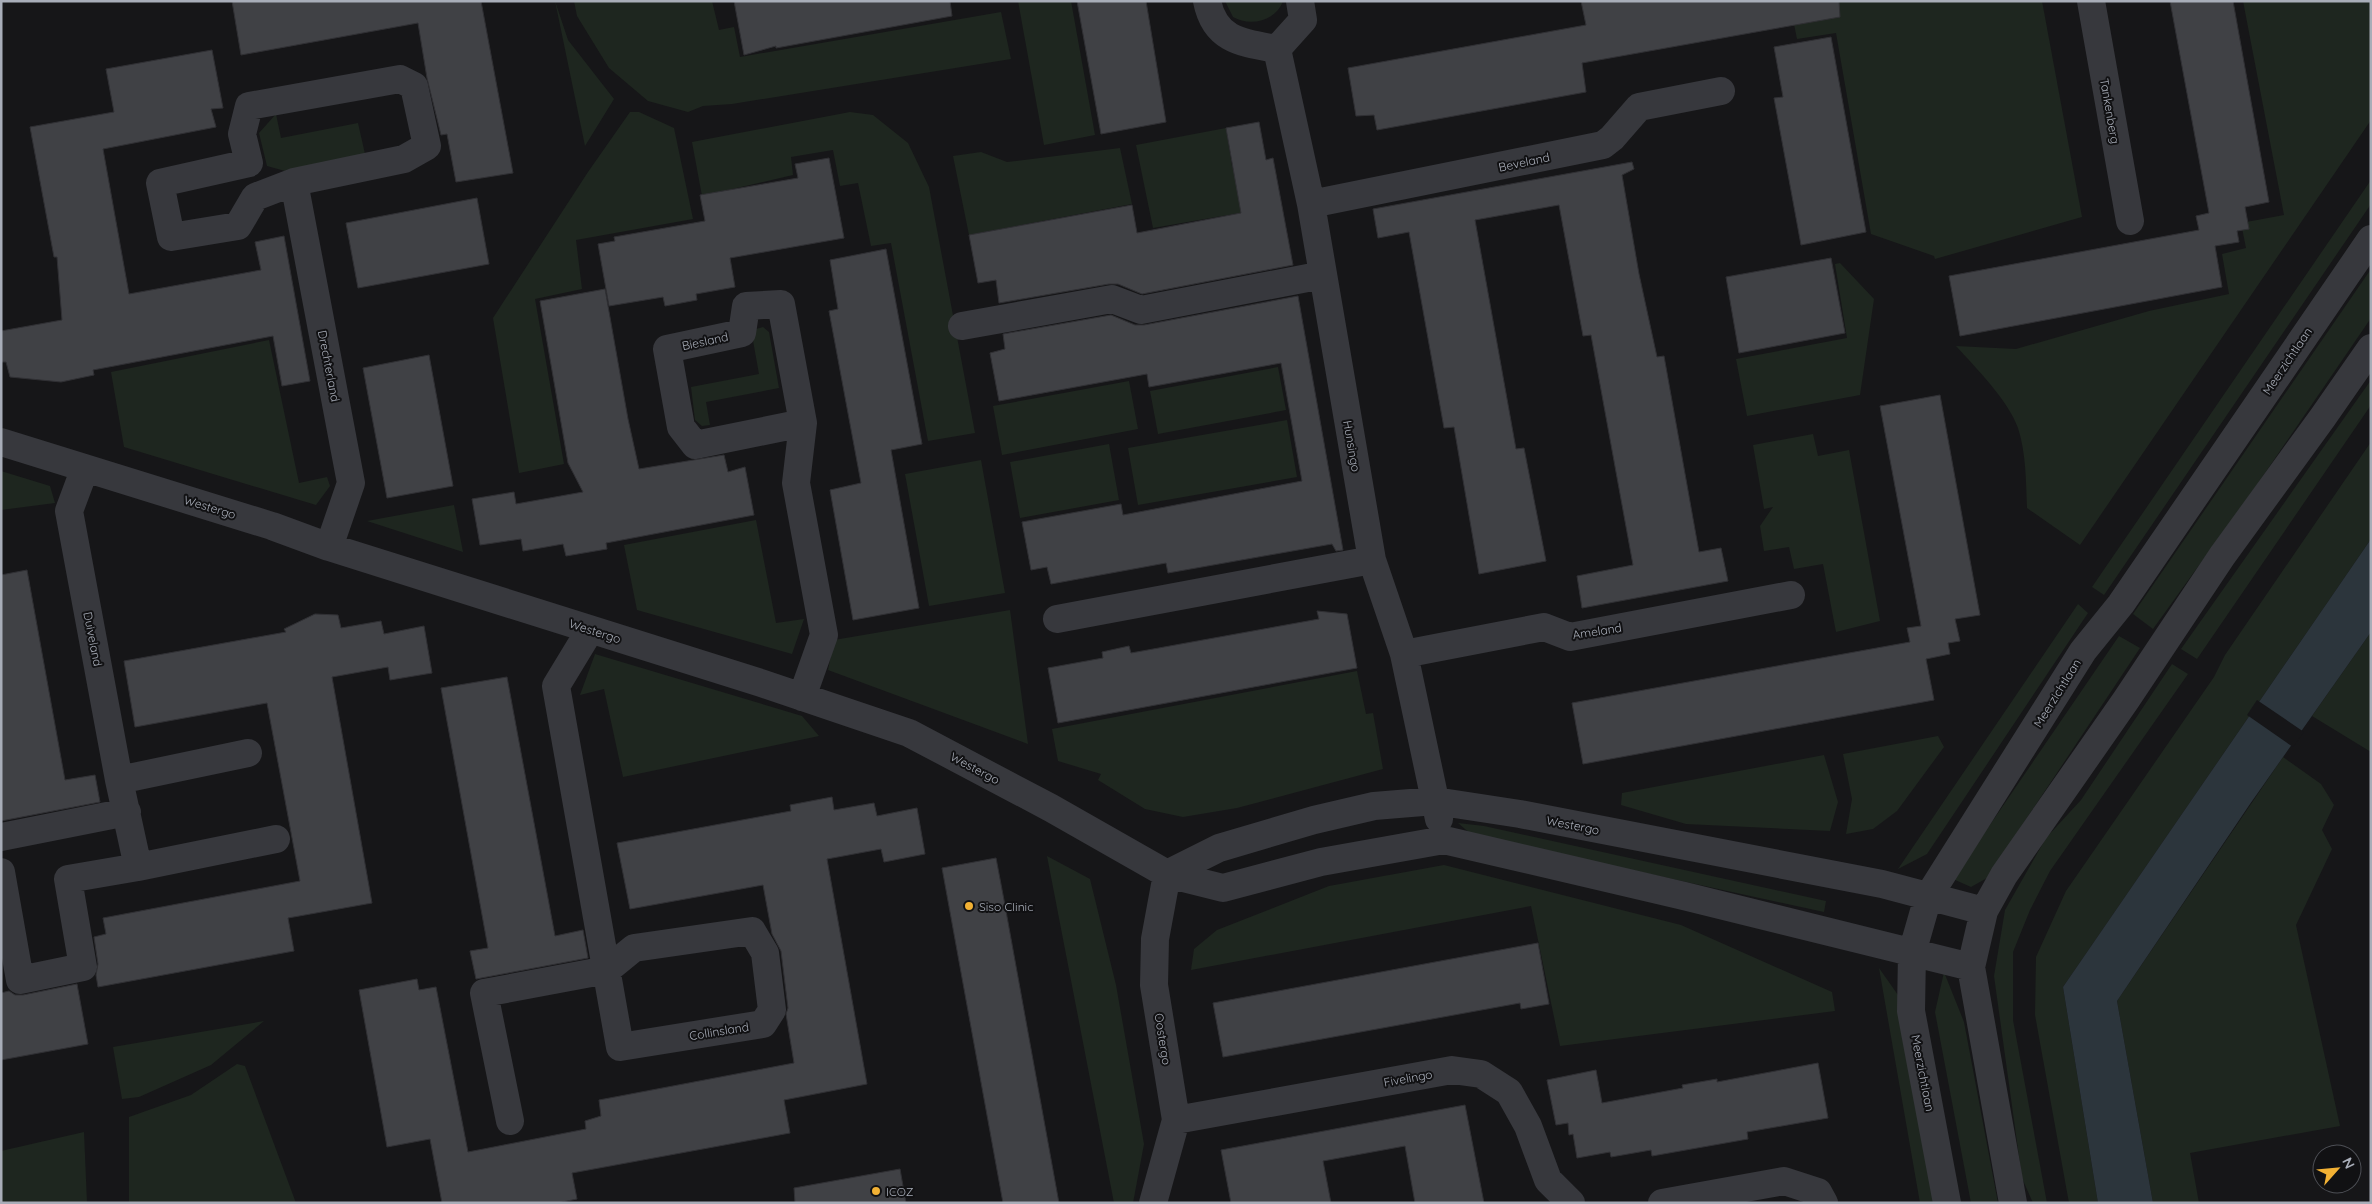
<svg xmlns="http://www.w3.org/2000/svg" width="2372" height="1204" viewBox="0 0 2372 1204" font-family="Quicksand,sans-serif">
  <rect width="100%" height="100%" fill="#161618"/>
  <path fill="#1e261f" d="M555 1 568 40 614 99 585 146Z
    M574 1H712L719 30 734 27 740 57 1001 12 1011 59 732 104 703 106 688 112 648 101 609 68 577 16Z
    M1018 1H1071L1095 135 1044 145Z
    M1225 1H1283C1276 21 1250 27 1233 17Z
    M1821 1H2042L2082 217 1935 259 1934 256 1871 234 1836 33 1797 39 1791 9Z
    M2243 1H2371V120L2080 545 2027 508C2026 481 2026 453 2018 428 2008 400 1976 368 1956 346L2016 349 2149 311 2229 294 2222 254 2246 248 2241 223 2284 215Z
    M630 112H639L674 128 693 219 576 240 582 289 535 299 564 464 519 473 493 318 588 172Z
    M850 112 873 115 908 143 929 187 975 433 928 441 891 243 871 246 858 183 840 186 833 150 791 157 793 175 702 196 692 142Z
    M276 114 281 138 358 123 365 154 285 171 267 166 259 133Z
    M1226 128 1232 166 1251 211 1153 228 1136 145Z
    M1120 148 1132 204 969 235 953 156 981 152 1007 162Z
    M2371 180V204L2104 595 2092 587Z
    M1840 263 1874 299 1860 395 1747 416 1736 359 1847 338 1835 264Z
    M2371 269V318L2254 489 2153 629 2133 614Z
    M763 327 769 332 779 388 706 402 710 425 702 426 695 420 691 387 759 374 752 335 756 329Z
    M269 340 299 483 327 477 330 486 316 505 124 447 111 372Z
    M1278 367 1286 410 1158 434 1150 391Z
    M2371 380V405L2197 659 2181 649Z
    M1129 381 1138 429 1002 455 993 406Z
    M1287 420 1297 477 1138 505 1128 448Z
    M1813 434 1818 456 1849 450 1880 621 1836 632 1823 564 1794 569 1789 547 1764 551 1760 526 1773 507 1764 509 1753 445Z
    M2371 442V539L2063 987 2098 1203H2069L2035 1015 2036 957 2066 891 2214 677 2225 655Z
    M1109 444 1119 500 1020 518 1010 462Z
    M981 460 1005 593 929 606 905 474Z
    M1 471 50 486 55 503 1 510Z
    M454 505 463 552 367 521Z
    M756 520 776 623 804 619 792 654 637 610 624 545Z
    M2078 604 2088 613 1927 854 1898 869Z
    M1010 610 1028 744 828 670 834 640Z
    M2371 632V752L2312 716Z
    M2119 636 2140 648 1987 878 1971 887 1953 879Z
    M595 654 802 716 819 736 623 777 604 689 580 695Z
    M2172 664 2188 674 2050 871 2030 910 2013 952V1020L2047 1203H2033L2022 1178 1994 976 2005 910 2046 838 2081 800Z
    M1357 671 1366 714 1373 713 1383 769 1237 808 1183 817 1145 809 1098 780 1101 774 1058 761 1052 729Z
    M1938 736 1944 747 1897 811 1873 829 1846 834 1852 799 1843 754Z
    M1824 755 1838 802 1830 831 1686 824 1621 805 1622 793Z
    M2283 757 2321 784 2334 805 2322 830 2332 849 2296 925 2340 1126 2190 1153 2199 1203H2153L2117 1001Z
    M1458 823 1484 826 1826 901 1824 912 1472 835Z
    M1047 856 1090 879 1116 985 1144 1144 1133 1203H1114Z
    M1444 865 1681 925 1832 992 1835 1011 1560 1046 1531 906 1191 970 1194 949 1217 930 1329 886Z
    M1879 968 1898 995 1934 1203H1920Z
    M1944 972 1964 1022 1998 1203H1971L1935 1012Z
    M264 1021 211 1065 139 1097 122 1099 113 1047Z
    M237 1064 245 1066 296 1203H129V1117L191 1095Z
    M84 1132 87 1203H1V1151Z"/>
  <path fill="#2c353c" d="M2371 539V632L2250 804 2117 1001 2153 1203H2098L2063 987Z"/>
  <path fill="#161618" d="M2257 700 2304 732 2293 747 2247 715Z"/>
  <path fill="#404145" stroke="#303034" d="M232 1H481L513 173 456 182 447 134 441 135 427 78 418 23 241 55Z
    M734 1H950L952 16 776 48V46L744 55Z
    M1077 1H1146L1166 122 1101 134Z
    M1581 1H1839L1840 17 1582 63 1586 92 1377 130 1374 115 1356 116 1348 68 1586 25Z
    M2170 1H2233L2269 202 2245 207 2249 229 2237 231 2239 242 2215 246 2222 287 1960 336 1949 276 2199 230 2196 216 2209 213Z
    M1831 37 1866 232 1801 245 1774 98 1783 97 1774 47Z
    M212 50 223 108 211 109 216 127 103 149 129 294 261 270 255 242 284 236 310 381 282 386 273 336 93 370 94 375 61 382 10 377 6 362H1V331L62 320 57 257H54L30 127 114 112 106 69Z
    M1259 122 1266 160 1273 158 1293 265 1142 294 1118 284H1109L999 303 996 280 978 283 969 235 1132 205 1137 233 1241 213 1226 128Z
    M829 158 844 238 730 258 735 287 696 294 697 300 665 306 663 297 609 306 598 244 615 241 614 237 705 221 700 195 798 178 795 164Z
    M1632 162 1634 169 1622 175 1639 274 1657 357 1664 356 1699 552 1721 548 1728 581 1582 608 1577 576 1633 565 1591 335 1583 336 1559 205 1475 220 1516 449 1524 448 1546 561 1479 574 1454 427 1444 428 1409 232 1378 238 1373 209Z
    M477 198 489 264 358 288 346 223Z
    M886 249 922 444 891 450 919 608 853 620 830 490 861 483 829 311 838 309 830 260Z
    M1831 258 1845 333 1739 353 1726 277Z
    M605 289 628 419 639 469 724 455 728 472 745 467 754 515 606 543 607 549 566 556 563 544 523 551 521 539 480 545 472 499 514 492 516 504 583 492 568 463 540 301Z
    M1298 296 1343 550 1336 551 1332 544 1168 573 1166 563 1051 584 1047 567 1031 570 1022 522 1121 504 1123 515 1302 481 1281 363 1149 387 1147 374 999 401 990 353 1005 349 1003 334 1111 315 1135 325H1144Z
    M429 355 453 486 387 498 363 368Z
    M1940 395 1980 615 1955 619 1960 641 1948 643 1950 654 1926 659 1934 700 1583 764 1572 703 1910 642 1907 628 1921 626 1880 406Z
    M27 570 65 780 95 775 100 802 1 821V575Z
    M1317 611 1347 614 1357 668 1058 723 1048 668 1103 658 1102 652 1129 646 1131 653 1319 619Z
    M315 614 338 615 341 628 381 621 384 634 424 626 432 673 390 680 388 667 332 677 372 903 288 918 294 951 98 987 96 975 98 964 94 937 106 934 103 918 300 881 267 703 135 727 124 661 286 632 284 629Z
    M507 677 555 936 583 930 588 958 476 979 470 951 488 948 441 688Z
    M832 797 834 810 874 803 877 816 917 808 925 854 884 862 881 849 827 859 867 1084 784 1100 790 1133 572 1173 577 1199 557 1203H442L430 1139 387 1147 359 990 417 979 419 990 436 987 468 1152 586 1129 585 1121 601 1116 599 1100 794 1063 786 1014 788 1008 781 951 772 934 763 885 630 909 617 843 791 811 790 805Z
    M996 858 1004 900 1059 1203H1003L942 868Z
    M1538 943 1549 1004 1521 1009 1520 1003 1223 1057 1213 1003Z
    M77 984 88 1044 1 1060V993L9 991 15 995H23Z
    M1818 1063 1828 1118 1747 1132 1748 1139 1652 1156 1651 1150 1611 1157 1610 1152 1577 1158 1573 1134 1569 1135 1568 1123 1556 1125 1547 1080 1596 1070 1602 1103 1683 1088 1682 1085 1717 1079V1082Z
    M1465 1105 1484 1203H1415L1405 1146 1323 1161 1331 1203H1231L1221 1150Z
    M900 1169 906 1203H795L794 1188Z"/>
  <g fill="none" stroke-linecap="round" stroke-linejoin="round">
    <path stroke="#37383d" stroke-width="28" d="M1207 1C1215 41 1243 43 1277 49
      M2091 1 2130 221
      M1277 49 1311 204 1372 560 1404 654 1439 819
      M1277 49 1303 20 1300 1
      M400 79 414 86 427 146 404 159 294 182 255 197 238 226 171 237 160 183 249 163 242 134 249 106Z
      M294 182 351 483 329 547
      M1311 204 1603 145 1612 138 1639 107 1721 91
      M962 326 1112 299 1141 310 1323 275
      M1 442 272 526 329 547 761 683 909 733 1051 808 1167 874 1223 888 1321 862 1444 840 1684 896 1971 967
      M85 468 69 511 119 780 138 867 276 839
      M1057 619 1372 560
      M1404 654 1544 627 1570 637 1791 595
      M802 697 824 635 796 483 803 423 781 304 746 306 742 333 667 349 681 427 695 445 803 423
      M119 780 248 753
      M1 837 127 812
      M1 872 20 980 83 967 68 879 138 867
      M1167 874 1219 848 1314 820 1374 806 1435 801 1520 814 1882 884 1984 911
      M1176 1120 1452 1070 1481 1074 1509 1092 1528 1126 1548 1180 1571 1203
      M510 1121 484 993 607 970 634 948 752 931 765 953 772 1010 763 1024 620 1047 556 686 590 630
      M1153 1203 1176 1120 1154 985 1155 939 1167 874
      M1662 1203 1784 1181 1818 1192 1824 1203
      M1947 1203 1911 1011 1912 953 1928 897 2083 651 2121 604 2371 239
      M2013 1203 1971 967 1984 911 2004 875 2126 700 2222 556 2323 417 2371 348"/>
  </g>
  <g fill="#f2b134" stroke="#111113" stroke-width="2">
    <circle cx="969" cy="906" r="5"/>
    <circle cx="876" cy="1191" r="5"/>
  </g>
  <g text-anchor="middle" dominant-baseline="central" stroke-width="4" stroke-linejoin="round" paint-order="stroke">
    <g font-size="12" fill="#a8adb8" stroke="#111113">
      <text transform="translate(2110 111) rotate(80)">Tankenberg</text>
      <text transform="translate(1524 162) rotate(-12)">Beveland</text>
      <text transform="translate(705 341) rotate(-12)">Biesland</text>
      <text transform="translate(2287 361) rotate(-56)">Meerzichtlaan</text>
      <text transform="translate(329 366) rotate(79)">Drechterland</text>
      <text transform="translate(1352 446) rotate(80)">Hunsingo</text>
      <text transform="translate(210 507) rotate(17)">Westergo</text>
      <text transform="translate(595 631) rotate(18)">Westergo</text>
      <text transform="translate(1597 631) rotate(-9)">Ameland</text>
      <text transform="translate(93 639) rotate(79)">Duiveland</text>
      <text transform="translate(2057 693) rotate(-58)">Meerzichtlaan</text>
      <text transform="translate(975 768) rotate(28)">Westergo</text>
      <text transform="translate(1573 825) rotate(11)">Westergo</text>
      <text transform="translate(719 1031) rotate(-9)">Collinsland</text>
      <text transform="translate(1163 1039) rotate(81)">Oostergo</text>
      <text transform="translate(1923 1073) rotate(79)">Meerzichtlaan</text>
      <text transform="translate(1408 1078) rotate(-10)">Fivelingo</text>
    </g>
    <g font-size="12" fill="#a8adb8" stroke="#111113" text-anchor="start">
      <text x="979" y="906">Siso Clinic</text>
      <text x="886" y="1191">ICOZ</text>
    </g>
  </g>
  <rect width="2372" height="1204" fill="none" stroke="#a8adb8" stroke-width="5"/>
  <g transform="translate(2337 1169) rotate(63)"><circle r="24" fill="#111113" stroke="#4d4f55"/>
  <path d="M0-4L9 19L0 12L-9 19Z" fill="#f2b134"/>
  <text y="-8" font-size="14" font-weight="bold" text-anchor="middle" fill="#a8adb8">N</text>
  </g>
</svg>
